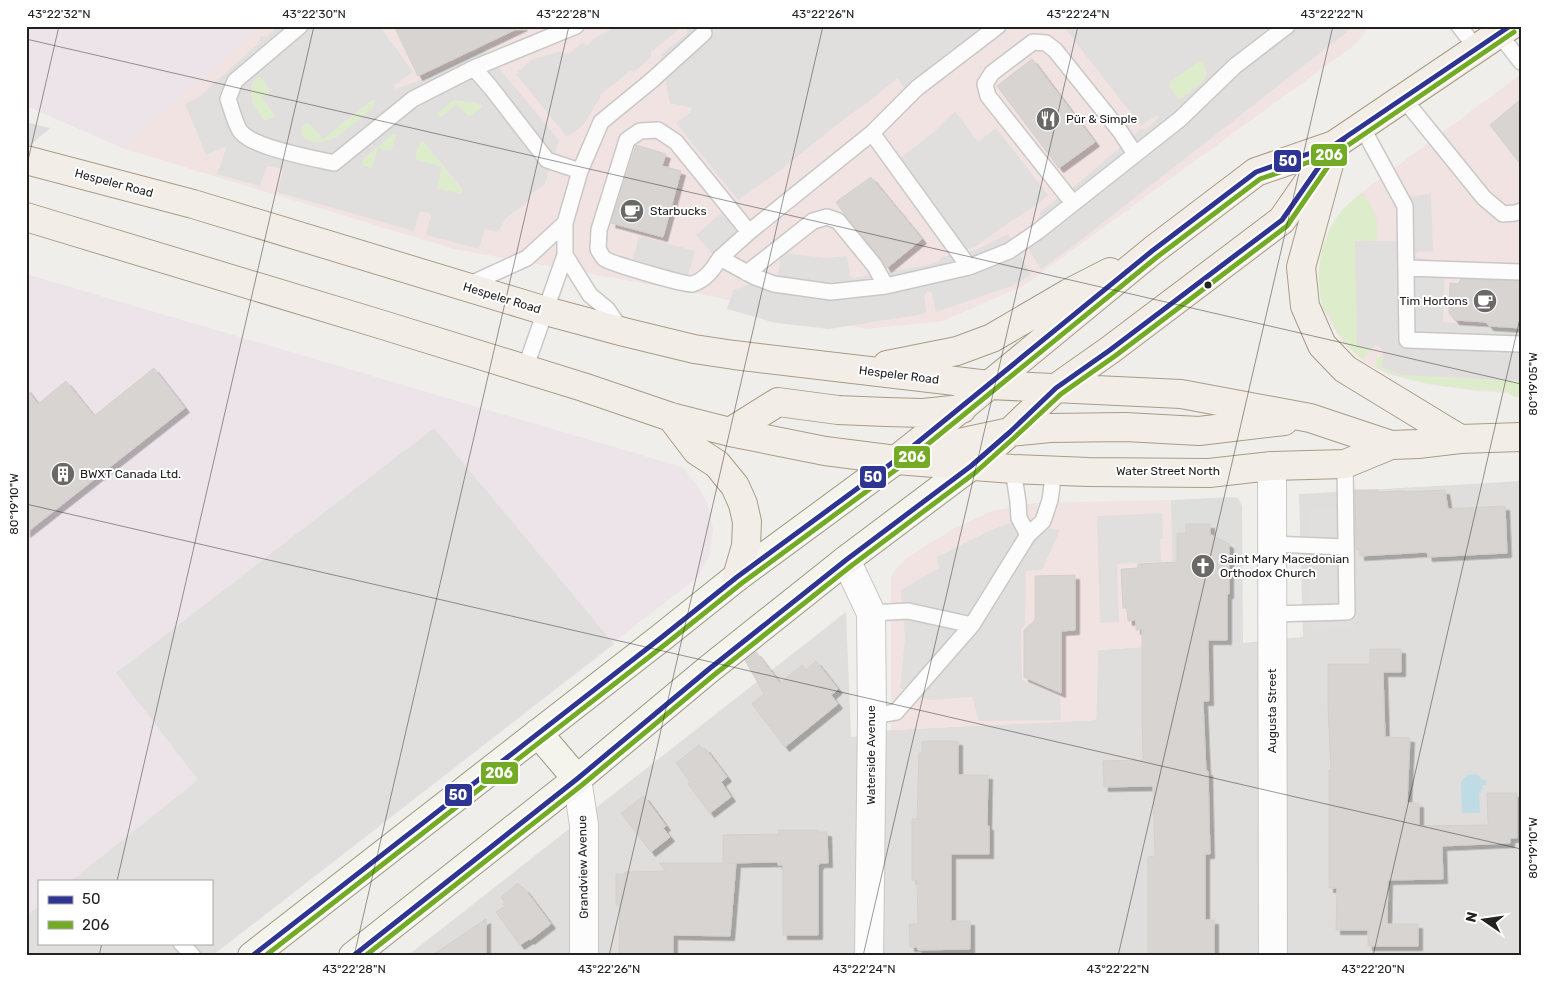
<svg xmlns="http://www.w3.org/2000/svg" width="1547" height="982" viewBox="0 0 1547 982" font-family="Rubik,sans-serif">
  <defs>
    <filter id="shadow"><feDropShadow dx="4.5" dy="4.5" stdDeviation="0" flood-color="#0004"/></filter>
  </defs>
  <rect width="100%" height="100%" fill="#f0eeeb"/>
  <path fill="#dfdedc" d="M1521 481V956H407L846 612 851 737 891 730 1096 720 1098 650 1174 645 1243 643 1303 637 1299 494Z"/>
  <path fill="#f1e3e1" d="M261 26H1367L1365 33 1352 47 1023 286 943 321 866 329 696 293 454 249 122 148Z
    M1521 74V397H1515L1508 393 1476 391 1427 384 1388 374 1363 361 1343 343 1322 308 1319 271 1321 254 1330 228 1345 207 1361 193Z
    M1171 500 1174 645 1098 650 1096 720 891 730V577L895 570 908 557 955 528 992 511 1034 503Z"/>
  <path fill="#ede4e9" fill-rule="evenodd" d="M33 26H261L122 148 26 106V32Z
    M26 274 682 467 696 483 708 504 713 529 710 554 698 577 207 956H26ZM39 881H211V943H39Z"/>
  <path fill="#dededc" d="M1232 497 1238 498 1242 506 1243 643 1174 645 1171 500Z"/>
  <path fill="#ddeccb" d="M1199 61 1204 62C1208 84 1197 86 1182 98L1178 97 1170 88V82Z
    M258 77 261 78 270 89 269 92 262 98 274 114V116C263 126 253 109 252 98 251 91 253 85 256 78Z
    M373 100 375 103 372 109C355 122 334 147 310 141 305 139 303 138 301 134L302 127 306 123 310 124 323 139Z
    M454 100C464 102 475 101 482 107L469 117 457 104 441 117 438 115V113Z
    M393 133 396 135 392 150 372 168 364 166 362 162 363 160Z
    M422 140 462 190V193L461 194 439 189 415 159 419 142Z
    M1361 193C1375 205 1379 220 1377 238L1374 241H1355L1357 347 1372 348 1368 355 1366 354 1363 359C1347 347 1335 332 1328 312L1325 313C1313 283 1319 244 1336 218 1343 208 1352 201 1361 193Z
    M1382 355V367L1402 375 1521 381V397H1515L1509 394V392C1464 388 1414 387 1374 366L1377 361 1375 360Z"/>
  <path fill="#e0dfde" fill-rule="evenodd" d="M278 26H380L413 72 393 86 395 89 424 79 483 49 559 140 545 184 529 196 531 199 506 218 498 232 485 229 479 249 426 235 431 215 429 213 420 211 414 231 277 192 283 172 281 169 267 166 260 186 217 174 227 146 206 155 185 104 199 97 260 42V38L262 36 266 37ZM258 77 261 78 269 89V92L262 98 274 114V116L270 119 265 120 262 118 253 104 251 93 252 86 256 78ZM372 100H374L375 103 372 109 335 138 321 142H313L305 139 301 134 302 127 306 123 310 124 323 139ZM454 100 475 103 481 105 482 107 469 117 457 104 441 117 438 115V113ZM393 134 396 135 391 151 378 148 372 168 364 166 362 162 363 159ZM420 141H423L462 189V193L461 194 437 188 442 167 415 159Z
    M617 26 631 27 982 26 957 48H953L926 70V73L906 90 898 79H896L867 103 844 119 774 175 738 200 676 123 691 112 692 108 675 104H670L661 54 687 34V30L685 29 681 28 651 52V57L634 72 630 71 600 95V98L583 125 567 137 516 74 531 60 561 51 563 53 569 54 583 42 586 46 598 36Z
    M1063 26H1353V27L1077 243 1041 269 1028 248 1041 211 1082 180 1140 130 1146 129 1159 118 1158 115H1157L1141 126ZM1199 61 1204 62 1206 73 1205 78 1201 83 1182 98H1178L1170 88V82Z
    M955 111 978 142 996 128 1048 195 1037 205 1011 221 975 247 956 252 893 164 935 131Z
    M1431 194 1433 251 1418 252 1415 255 1416 257 1422 259 1445 262 1443 322 1521 327V381L1402 375 1382 367 1383 353 1380 346 1375 345 1372 348 1357 347 1355 241H1402L1396 198Z
    M721 213 745 240 720 263 696 235Z
    M1008 234 1031 275 1012 286 936 312 932 293 928 291 924 295 926 310V312L923 314 829 329 776 323 727 309 733 290 778 275 781 253 827 258 847 256 850 276 854 278 932 264 938 262 942 257 978 249Z
    M639 236 695 251 685 287 629 273Z
    M434 428 614 644 212 956H26V916L39 906V943H211V881H71L198 780 116 673Z
    M1352 507 1355 629 1310 630V508Z
    M1162 513 1163 539H1160L1161 562 1117 564 1119 622 1100 623 1097 516Z
    M1009 523 1060 530 1042 570 1026 571 1025 624 1021 630 1022 680 1060 697 1061 720 979 721 972 697 929 700 900 688 905 637 901 590 939 568 937 557 989 531Z"/>
  <path fill="#bfdbe3" d="M1472 774 1478 775 1482 780H1486V785H1483L1481 791 1479 793 1480 813H1462L1461 782 1466 776Z"/>
  <path fill="#dedddd" d="M26 122 50 128 26 149Z"/>
  <path fill="#d7d4d2" stroke="#d3d0cc" filter="url(#shadow)" d="M394 26H523L418 76Z
    M1032 59 1095 142 1059 168 997 86Z
    M1521 99V165L1490 125Z
    M636 145 666 154 662 166 681 171 663 237 611 223Z
    M871 177 922 239 887 268 881 259 847 218 836 202Z
    M1461 279 1521 281V328L1489 326 1486 322 1455 320 1449 313 1450 283 1458 284Z
    M154 368 185 408 26 533V388L38 404 66 381 94 416Z
    M1355 490H1378V492L1405 491V492L1445 490 1448 509 1505 506 1507 553 1428 557 1427 552 1360 556V549L1356 550Z
    M1186 524H1210V534L1229 544V594H1227V640H1208L1209 701H1203L1206 771H1208L1210 854H1205V920H1214V953H1148V857L1155 856 1153 786 1104 787 1103 761 1143 760 1142 716V629L1136 630V620L1128 621 1127 608H1123L1121 569 1138 568V564L1177 562V533H1186Z
    M1075 575V630L1061 631V693L1024 677V630L1035 620V576Z
    M1370 649H1401V672H1383L1385 737 1410 738 1407 803H1419V826L1488 825 1487 793H1517V838H1510V843L1442 846 1443 879 1388 880 1387 924H1418V946H1368V930H1336L1337 888H1329V770H1331L1328 708V664H1370Z
    M756 652 780 683 802 665 806 670 816 661 838 689 831 695 838 704 785 747 752 704 764 694 745 660Z
    M922 741H958V775H988L987 826H989V854H951V921H970V949L918 950 917 947H910L909 924H918L917 880H912V819H917L919 753H922Z
    M699 745 703 749 705 748 727 777 721 782 731 797 710 813 688 784 690 782 676 763Z
    M644 796 666 826 663 828 670 837 651 852 621 813Z
    M778 830H818V832H827L828 863H819V865H818V935H783V865H778V862L728 863H736L730 936 673 935V955L619 954 620 905H616V874H625V872L666 871 659 863H723V835L778 834Z
    M518 883 523 889 524 888 551 924 530 940 529 939 520 945 496 912 505 906 503 904 505 903 501 897Z
    M486 919V956H431Z"/>
  <g fill="none" stroke-linecap="round" stroke-linejoin="round">
    <g stroke="#c9c8c7" stroke-width="18">
      <path id="service" d="M300 26 235 81 228 99C231 107 236 127 241 132 254 148 313 158 334 163L413 99 474 68 492 89 547 160 580 171
        M1459 26 1477 49
        M1499 34 1521 62
        M474 68 576 26
        M1403 98 1484 198 1503 214 1515 213 1521 211
        M1362 127 1405 206 1407 340 1521 344
        M872 133 969 267 1009 251 1037 232 1180 119 1235 66 1287 26
        M1073 203 988 96 985 84 992 73 1033 42 1046 43 1055 50 1120 131 1135 154
        M565 255 590 295 607 309 621 329
        M720 258C713 269 706 280 692 284 686 285 612 264 605 259 602 257 600 252 598 249L599 230 627 140 640 131 658 130 676 142 749 232
        M969 267 886 286 831 292 774 284 755 277 720 258 749 232 872 133 917 88 998 26
        M1406 268 1521 272
        M747 273 813 221 827 217 838 221 874 265 886 286
        M466 286 527 258 565 223
        M525 369 565 255V223L580 171 601 122 651 81 704 33
        M1013 469 1018 502 1019 518 1028 535
        M1272 544 1345 547
        M871 613 908 611 972 625
        M1271 614 1347 612 1345 464
        M872 716 896 712 972 625 1028 535 1043 521 1050 500 1054 471
        M181 943 193 956"/>
    </g>
    <g stroke="#c9c8c7" stroke-width="30">
      <path id="minor" d="M1272 466 1273 956
        M846 560 871 613 872 716 869 956
        M577 779 584 825V956"/>
    </g>
    <g stroke="#999a82" stroke-width="30">
      <path id="secondary" d="M538 733 577 779
        M252 956 662 637 737 577 896 460
        M353 956 577 779 709 669 846 560 971 466"/>
    </g>
    <g stroke="#a79c86" stroke-width="30">
      <path id="primary" d="M26 160 193 204 546 311 624 332 694 349 734 355 989 385 1181 394 1310 418 1391 445 1418 444 1460 439 1521 437
        M1329 164 1301 267 1305 306 1322 345 1345 369 1460 439
        M26 217 383 325 583 387 671 417 730 432 825 451 896 460 1013 469 1088 472 1209 473 1272 466 1345 464 1391 445
        M887 365 957 351 992 338 1069 293 1110 272
        M671 417 697 451 717 464 735 486 743 504 747 522 746 546 737 577
        M730 432 778 402 838 410 886 412 923 413 962 409
        M916 455 959 443 1010 432 1050 428 1125 427 1199 431 1284 421
        M896 460 960 409 1152 251 1256 172 1334 145 1510 26
        M971 466 1010 432 1056 388 1110 350 1282 220 1334 145"/>
    </g>
    <use href="#service" stroke="#fdfcfc" stroke-width="15"/>
    <use href="#minor" stroke="#fdfcfc" stroke-width="28"/>
    <use href="#secondary" stroke="#f4f4ed" stroke-width="28"/>
    <use href="#primary" stroke="#f3ede7" stroke-width="28"/>
    <g stroke="#fff" stroke-width="9">
      <path id="bus-1" d="M252 956 662 637 737 577 896 460 1152 251 1256 172 1334 145 1510 26
        M353 956 577 779 709 669 846 560 971 466 1010 432 1056 388 1110 350 1282 220 1334 145 1344 139"/>
    </g>
    <g stroke="#fff" stroke-width="9">
      <path id="bus-2" d="M265 956 667 643 742 583 901 466 1157 257 1260 179 1338 152 1514 32
        M365 956 582 785 714 675 851 566 976 472 1015 437 1061 394 1115 356 1287 226 1340 149"/>
    </g>
    <use href="#bus-1" stroke="#2e3491" stroke-width="5"/>
    <use href="#bus-2" stroke="#73ac24" stroke-width="5"/>
  </g>
  <path fill="none" stroke="#222" stroke-width="1" stroke-opacity="0.45" d="M26 39 1521 384M26 169 59 26M26 504 1521 849M117 881 314 26M99 956 102 943M354 956 569 26M609 956 823 26M863 956 1078 26M1118 956 1333 26M1373 956 1521 314"/>
  <defs>
    <g id="restaurant-disc" transform="scale(1.25)"><circle r="9.5" fill="#6a6968" stroke="#fff"/><path d="M-5-6h1v4h1v-4h1v4h1v-4h1v5L-1.5 .5V6h-2V.5L-5-1ZM5-6V6H3V1.5H1.5Q1.5-4 5-6Z" fill="#fff"/></g>
    <g id="cafe-disc" transform="scale(1.25)"><circle r="9.5" fill="#6a6968" stroke="#fff"/><path d="M-5.5-4.5H6V0H3Q3 3.5 0 3.5H-2.5Q-5.5 3.5-5.5 0ZM3-3.2v2h1.7v-2ZM-6 4.5H4V6H-6Z" fill="#fff"/></g>
    <g id="building-disc" transform="scale(1.25)"><circle r="9.5" fill="#6a6968" stroke="#fff"/><path d="M-4-6H4V6H1V3H-1V6H-4ZM-2.5-4.3h1.7v1.8h-1.7ZM.8-4.3h1.7v1.8H.8ZM-2.5-1h1.7V.8h-1.7ZM.8-1h1.7V.8H.8Z" fill="#fff"/></g>
    <g id="church-disc" transform="scale(1.25)"><circle r="9.5" fill="#6a6968" stroke="#fff"/><path d="M-1.2-6h2.4v3.5h3.3v2.4h-3.3V6h-2.4V-.1h-3.3v-2.4h3.3Z" fill="#fff"/></g>
  </defs>
  <g fill-rule="evenodd">
    <use href="#restaurant-disc" x="1048" y="119"/>
    <use href="#cafe-disc" x="632" y="211"/>
    <use href="#cafe-disc" x="1485" y="301"/>
    <use href="#building-disc" x="63" y="474"/>
    <use href="#church-disc" x="1203" y="566"/>
  </g>
  <circle fill="#222" stroke="#fff" stroke-width="2" cx="1208" cy="285" r="4.5"/>
  <g text-anchor="middle" dominant-baseline="central" stroke-width="4" stroke-linejoin="round" paint-order="stroke">
    <g font-size="12" fill="#222" stroke="#fff" text-anchor="start">
      <text x="1066" y="119">Pür &amp; Simple</text>
      <text x="650" y="211">Starbucks</text>
      <text x="1468" y="301" text-anchor="end">Tim Hortons</text>
      <text x="80" y="474">BWXT Canada Ltd.</text>
      <text x="1220" y="559">Saint Mary Macedonian<tspan x="1220" dy="14">Orthodox Church</tspan></text>
    </g>
    <g font-size="12" fill="#222" stroke="#fff">
      <text transform="translate(114 183) rotate(15)">Hespeler Road</text>
      <text transform="translate(502 298) rotate(17)">Hespeler Road</text>
      <text transform="translate(899 375) rotate(7)">Hespeler Road</text>
      <text x="1168" y="471">Water Street North</text>
      <text transform="translate(1272 711) rotate(-90)">Augusta Street</text>
      <text transform="translate(871 755) rotate(-90)">Waterside Avenue</text>
      <text transform="translate(583 867) rotate(-91)">Grandview Avenue</text>
    </g>
  </g>
  <g stroke="#fff" stroke-width="2">
    <rect x="1310" y="143" width="38" height="24" rx="5" fill="#73ac24"/>
    <rect x="1273" y="149" width="29" height="24" rx="5" fill="#2e3491"/>
    <rect x="893" y="445" width="38" height="24" rx="5" fill="#73ac24"/>
    <rect x="859" y="465" width="28" height="24" rx="5" fill="#2e3491"/>
    <rect x="480" y="761" width="39" height="24" rx="5" fill="#73ac24"/>
    <rect x="444" y="783" width="29" height="24" rx="5" fill="#2e3491"/>
  </g>
  <g font-size="14" text-anchor="middle" font-weight="bold" fill="#fff">
    <text x="1329" y="160">206</text>
    <text x="1288" y="166">50</text>
    <text x="912" y="462">206</text>
    <text x="873" y="482">50</text>
    <text x="499" y="778">206</text>
    <text x="458" y="800">50</text>
  </g>
  <rect width="1547" height="982" fill="none" stroke="#ffffff" stroke-width="55"/>
  <rect x="38" y="880" width="175" height="65" fill="#ffffff" stroke="#a7a7a7"/>
  <rect x="48" y="896" width="25" height="8" fill="#2e3491" stroke="#a7a7a7"/>
  <text x="82" y="904" font-size="15" fill="#222222">50</text>
  <rect x="48" y="921" width="25" height="8" fill="#73ac24" stroke="#a7a7a7"/>
  <text x="82" y="930" font-size="15" fill="#222222">206</text>
  <g transform="translate(1484 920) rotate(283)" stroke="#ffffff" stroke-width="4" paint-order="stroke">
  <path d="M0-4L9 19L0 12L-9 19Z" fill="#222222"/>
  <text y="-8" font-size="14" font-weight="bold" text-anchor="middle" fill="#222222">N</text>
  </g>
  <rect x="28" y="28" width="1492" height="926" fill="none" stroke="#222" stroke-width="2"/>
  <g font-size="12" text-anchor="middle" fill="#222">
    <text x="59" y="18">43°22'32"N</text>
    <text x="314" y="18">43°22'30"N</text>
    <text x="568" y="18">43°22'28"N</text>
    <text x="823" y="18">43°22'26"N</text>
    <text x="1078" y="18">43°22'24"N</text>
    <text x="1332" y="18">43°22'22"N</text>
    <text transform="translate(1533 384) rotate(-90)" y="4">80°19'05"W</text>
    <text transform="translate(14 504) rotate(-90)" y="4">80°19'10"W</text>
    <text transform="translate(1533 848) rotate(-90)" y="4">80°19'10"W</text>
    <text x="354" y="973">43°22'28"N</text>
    <text x="609" y="973">43°22'26"N</text>
    <text x="864" y="973">43°22'24"N</text>
    <text x="1118" y="973">43°22'22"N</text>
    <text x="1373" y="973">43°22'20"N</text>
  </g>
</svg>
